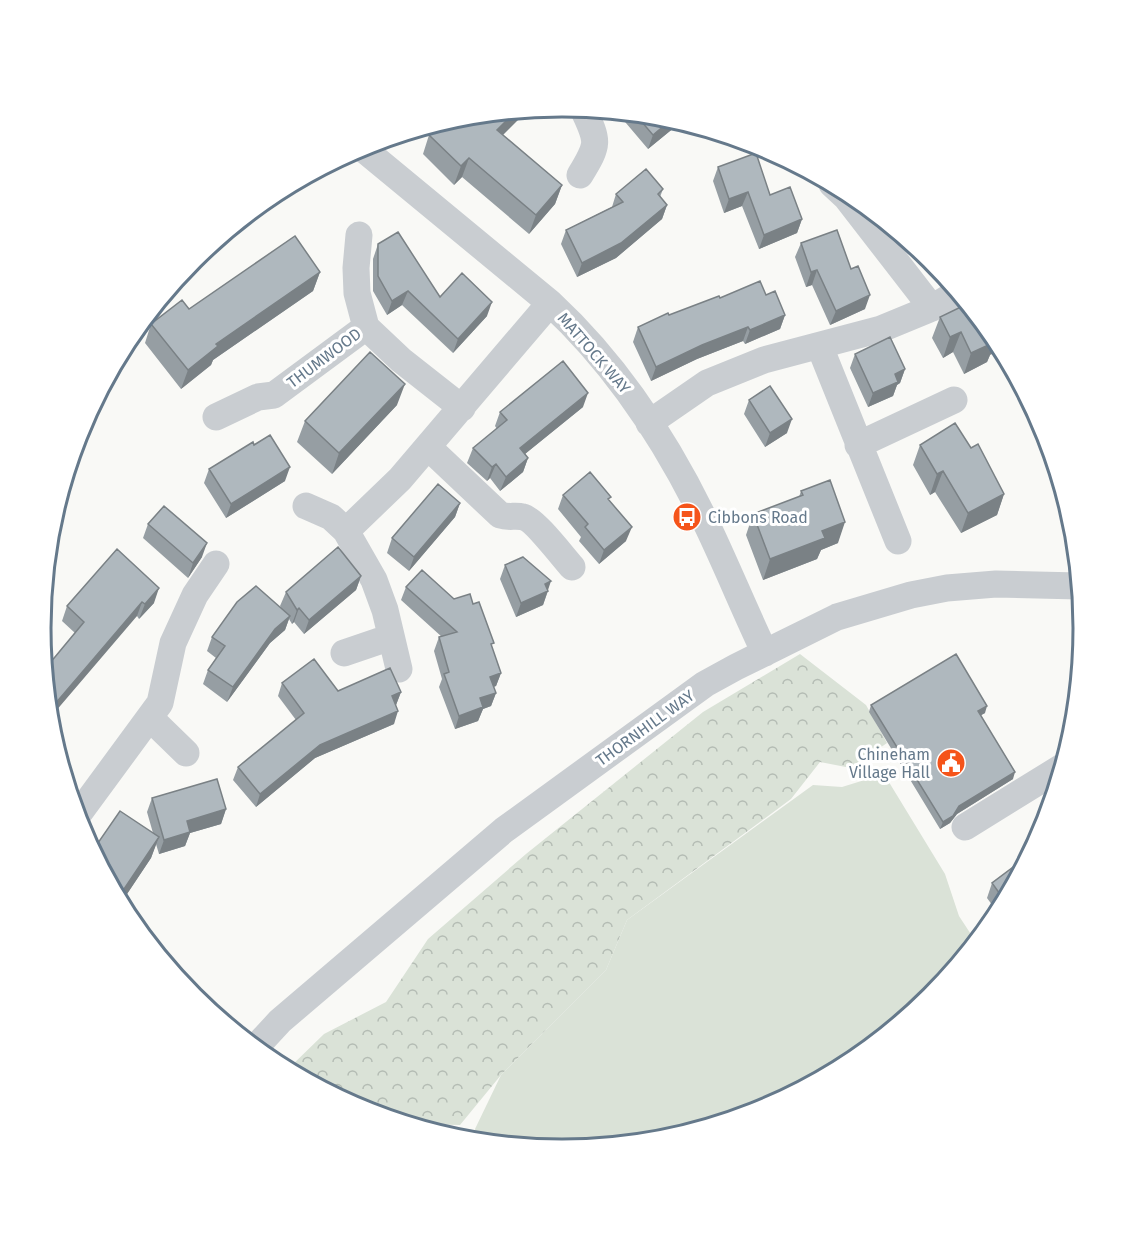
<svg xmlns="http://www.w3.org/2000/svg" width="1124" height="1256" viewBox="0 0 1124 1256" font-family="'Fira Sans',sans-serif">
  <defs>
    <pattern id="forest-crowns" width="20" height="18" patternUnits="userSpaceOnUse" patternTransform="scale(1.5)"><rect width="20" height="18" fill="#dae2d7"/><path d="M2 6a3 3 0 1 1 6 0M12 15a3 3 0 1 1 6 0" fill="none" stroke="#b4bcb4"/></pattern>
  </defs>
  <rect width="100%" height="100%" fill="#f9f9f6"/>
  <path fill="url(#forest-crowns)" d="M800 654 866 705 887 743 851 768 820 762 791 799 627 920 606 970 501 1075 460 1125 408 1124 362 1110 287 1070 324 1034 386 1002 428 939 526 854 703 712Z"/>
  <path fill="#dae2d7" d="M884 774 945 874 959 916 976 942 917 1008 851 1062 761 1110 663 1140 562 1149 477 1141 475 1129 501 1075 606 970 627 920 813 785 842 787Z"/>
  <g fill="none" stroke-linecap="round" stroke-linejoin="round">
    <path stroke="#c9cdd1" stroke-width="27" d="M361 147 550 303C617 365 669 445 708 527 728 569 745 611 765 653
      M580 175C599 144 599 142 583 109
      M832 184 846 197 932 308
      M359 235 356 268 357 293 366 327 401 360 462 408
      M820 347 898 541
      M216 417 258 397 274 395 366 327
      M649 423 707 383 764 360 881 329 932 308 958 292
      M858 445 954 400
      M428 447 500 515C509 518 515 515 523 517 534 519 563 557 572 567
      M306 506 331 517 346 531 374 580 385 610 399 669
      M346 531 400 479 550 303
      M344 653 391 637
      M150 718 186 753
      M77 816 160 703 173 643 195 595 216 564
      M965 827 1062 767
      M255 1048 280 1021 504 830 705 684 736 667 837 617 911 595 947 588 996 584 1079 586"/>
  </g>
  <path fill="#969ea3" d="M621 112 664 117 681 122 648 149 620 116Z
    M429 135H503L562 185 555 204 529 234 462 177 454 185 423 154Z
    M718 167 770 195 802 219 797 233 759 249 742 206 724 213 713 181Z
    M663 189 660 197 667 205 662 219 616 258 577 277 561 244 566 230 612 207 616 194Z
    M901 235 925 254 916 260Z
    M801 243 851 269 865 309 830 325 812 285 806 287 795 257Z
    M378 244 440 297 487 316 453 353 402 305 387 315 373 291V259Z
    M320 272 313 291 213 360 211 365 181 389 145 343 151 324 189 309Z
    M766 295 785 315 780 329 745 344 743 341 697 359 651 381 633 342 638 327 669 315 720 298Z
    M967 304 990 355 987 362 964 374 953 352 943 358 932 338 940 317Z
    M855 354 905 369 900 383 897 385 893 396 868 407 850 368Z
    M749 400 787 433 765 447 744 414Z
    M397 405 332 474 297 442 305 421Z
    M583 407 525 454 528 458 523 472 500 491 490 478 487 481 467 463 473 448 497 429 495 426 500 412Z
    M254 445 285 481 226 518 204 483 209 469Z
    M920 445 1004 494 997 515 961 533 935 492 930 495 913 465Z
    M801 491 838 543 821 550 817 559 763 580 746 535 753 514 799 497Z
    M563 495 609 501 626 541 599 564 579 541 581 537 558 509Z
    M460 503 455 517 409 571 387 553 392 538Z
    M148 524 202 557 188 578 143 538Z
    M117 549 154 603 139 619 137 616 75 633 62 621 67 606Z
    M505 565 548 590V591L543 605 516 617 500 579Z
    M361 576 356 590 304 634 294 622 292 624 289 619 285 630 270 643 227 702 203 684 208 670 216 658 207 651 212 637 282 609 280 606 286 592Z
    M406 587 473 604 492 647 501 673 496 686 493 687 496 693 491 706 483 709 478 721 455 729 439 687 442 679 434 651 439 637H442L401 600Z
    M282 683 338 691 401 692 396 705 394 724 315 758 256 807 233 780 238 767 296 720 278 696Z
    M871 705 985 713 981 715 1013 779 957 814 950 823 940 829 869 712Z
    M152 798 226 809 221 824 190 833 185 846 159 854 156 844 151 858 121 903 87 841 98 843 153 833 147 812Z
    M1029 855 998 913 987 898 992 883Z"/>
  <path fill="#7a8185" d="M528 110 490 148 497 130 516 111Z
    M672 119 681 122 648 149 653 135Z
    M469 158 462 177 454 185 461 166Z
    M562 185 555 204 529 234 536 215Z
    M748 192 742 206 724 213 729 199Z
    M667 205 662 219 616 258 577 277 582 263Z
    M802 219 797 233 759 249 764 235Z
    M920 250 925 254 916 260Z
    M817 270 812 285 806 287 811 272Z
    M320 272 313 291 213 360 211 365 181 389 188 370 216 344Z
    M408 291 402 305 387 315 392 301Z
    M870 295 865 309 830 325 836 311Z
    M492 302 487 316 453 353 458 339Z
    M785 315 780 329 745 344 750 330Z
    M748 327 743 341 697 359 651 381 656 367 702 345Z
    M961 332 953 352 943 358 950 337Z
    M994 336 1002 349 990 355 987 362 964 374 971 353Z
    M905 369 900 383 897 385 893 396 868 407 873 393 895 374Z
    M405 384 397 405 332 474 339 453Z
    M588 393 583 407 515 462 520 448Z
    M792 419 787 433 765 447 770 433Z
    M528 458 523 472 500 491 506 477Z
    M496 464 490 478 487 481 492 467Z
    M290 467 285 481 226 518 231 504Z
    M943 471 935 492 930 495 937 474Z
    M1004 494 997 515 961 533 968 513Z
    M460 503 455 517 409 571 414 557Z
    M845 522 838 543 821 550 817 559 763 580 770 559 822 531Z
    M632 527 626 541 599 564 604 550Z
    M207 543 202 557 188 578 193 563Z
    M361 576 356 590 304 634 309 620Z
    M551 581 543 605 516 617 521 603 545 584Z
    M159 588 154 603 139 619 145 604Z
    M142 602 137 616 49 719V711Z
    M299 608 294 622 292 624 297 610Z
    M290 616 285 630 270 643 227 702 233 687 275 629Z
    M501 673 496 686 485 690 490 677Z
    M401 692 396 705 387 709 392 696Z
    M496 693 491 706 483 709 478 721 455 729 459 716 480 698Z
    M987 706 985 713 976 718 978 711Z
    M398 711 394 724 315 758 256 807 260 794 320 745Z
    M1015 772 1013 779 957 814 950 823 940 829 943 822 959 806Z
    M226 809 221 824 190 833 185 846 159 854 164 840 187 821Z
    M159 837 151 858 121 903 118 898Z"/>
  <path fill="#afb8be" stroke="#7a8185" stroke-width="1.5" d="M516 111 497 130 562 185 536 215 469 158 461 166 429 135 442 122 461 116Z
    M635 114 664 117 672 119 653 135Z
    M756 153 770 195 790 187 802 219 764 235 748 192 729 199 718 167Z
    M646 169 663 189 658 194 667 205 621 243 582 263 566 230 623 202 616 194Z
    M837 230 851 269 858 266 870 295 836 311 817 270 811 272 801 243Z
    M398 232 440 297 462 273 492 302 458 339 408 291 392 301 378 276V244Z
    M295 236 320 272 216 344 218 346 188 370 151 324 182 300 189 309Z
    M760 281 766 295 775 291 785 315 750 330 748 327 702 345 656 367 638 327 668 313 669 315 719 296 720 298Z
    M967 304 994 336 993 337 995 342 971 353 961 332 950 337 940 317Z
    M890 337 905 369 895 374 898 382 873 393 855 354Z
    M370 352 405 384 339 453 305 421Z
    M563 361 588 393 520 448 528 458 506 477 496 464 492 467 473 448 507 420 500 412Z
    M770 386 792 419 770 433 749 400Z
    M955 423 971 448 978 444 1004 494 968 513 943 471 937 474 920 445Z
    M270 435 290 467 231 504 209 469 253 442 254 445Z
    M590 472 611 497 608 499 632 527 604 550 585 527 588 524 563 495Z
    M830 480 845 522 822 531 825 538 770 559 753 514 803 495 801 491Z
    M438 484 460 503 414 557 392 538Z
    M164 506 207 543 193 563 148 524Z
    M338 547 361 576 309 620 299 608 297 610 286 592Z
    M117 549 159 588 145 604 142 602 49 711 45 669 84 622 67 606Z
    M523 557 551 581 545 584 548 591 521 603 505 565Z
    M422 570 454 599 470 594 473 604 479 602 494 643 491 644 501 673 490 677 496 693 480 698 483 707 459 716 444 674 449 672 439 637 457 632 406 587Z
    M256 586 290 616 275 629 233 687 208 670 225 646 212 637 237 602Z
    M956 654 987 706 978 711 1015 772 959 806 953 816 943 822 871 705Z
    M314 659 338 691 390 668 401 692 392 696 398 711 320 745 260 794 238 767 304 713 282 683Z
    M217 779 226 809 187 821 190 832 164 840 152 798Z
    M120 811 159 837 118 898 87 841 90 837 98 843Z
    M1029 855 1005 901 992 883Z"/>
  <defs>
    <g id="bus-disc" transform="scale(1.5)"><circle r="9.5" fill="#f5541a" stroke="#fff"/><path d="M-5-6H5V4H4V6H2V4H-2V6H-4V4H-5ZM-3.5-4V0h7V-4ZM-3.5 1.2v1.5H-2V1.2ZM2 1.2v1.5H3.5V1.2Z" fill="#fff"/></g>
    <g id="civic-disc" transform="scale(1.5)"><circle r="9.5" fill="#f5541a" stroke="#fff"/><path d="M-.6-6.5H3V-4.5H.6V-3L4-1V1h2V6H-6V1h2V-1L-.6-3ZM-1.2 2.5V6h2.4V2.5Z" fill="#fff"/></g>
  </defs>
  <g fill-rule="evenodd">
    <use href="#bus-disc" x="687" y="517"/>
    <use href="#civic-disc" x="951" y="763"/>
  </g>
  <g text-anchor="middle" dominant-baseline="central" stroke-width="6" stroke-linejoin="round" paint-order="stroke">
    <g font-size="16" fill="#65798b" stroke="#fff">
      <text transform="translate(594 353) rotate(49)">MATTOCK WAY</text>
      <text transform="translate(324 358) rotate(-37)">THUMWOOD</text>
      <text transform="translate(645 728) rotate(-36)">THORNHILL WAY</text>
    </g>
    <g font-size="16" fill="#65798b" stroke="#fff" text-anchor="start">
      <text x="708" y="517">Cibbons Road</text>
      <text x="930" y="754" text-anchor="end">Chineham<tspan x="930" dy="18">Village Hall</tspan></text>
    </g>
  </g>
  <path d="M0 0H1124V1256H0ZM51 628a511 511 0 1 1 1022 0a511 511 0 1 1-1022 0Z" fill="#fff" fill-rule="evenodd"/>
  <path fill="none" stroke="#65798b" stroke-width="3" d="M51 628a511 511 0 1 1 1022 0a511 511 0 1 1-1022 0Z"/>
</svg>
